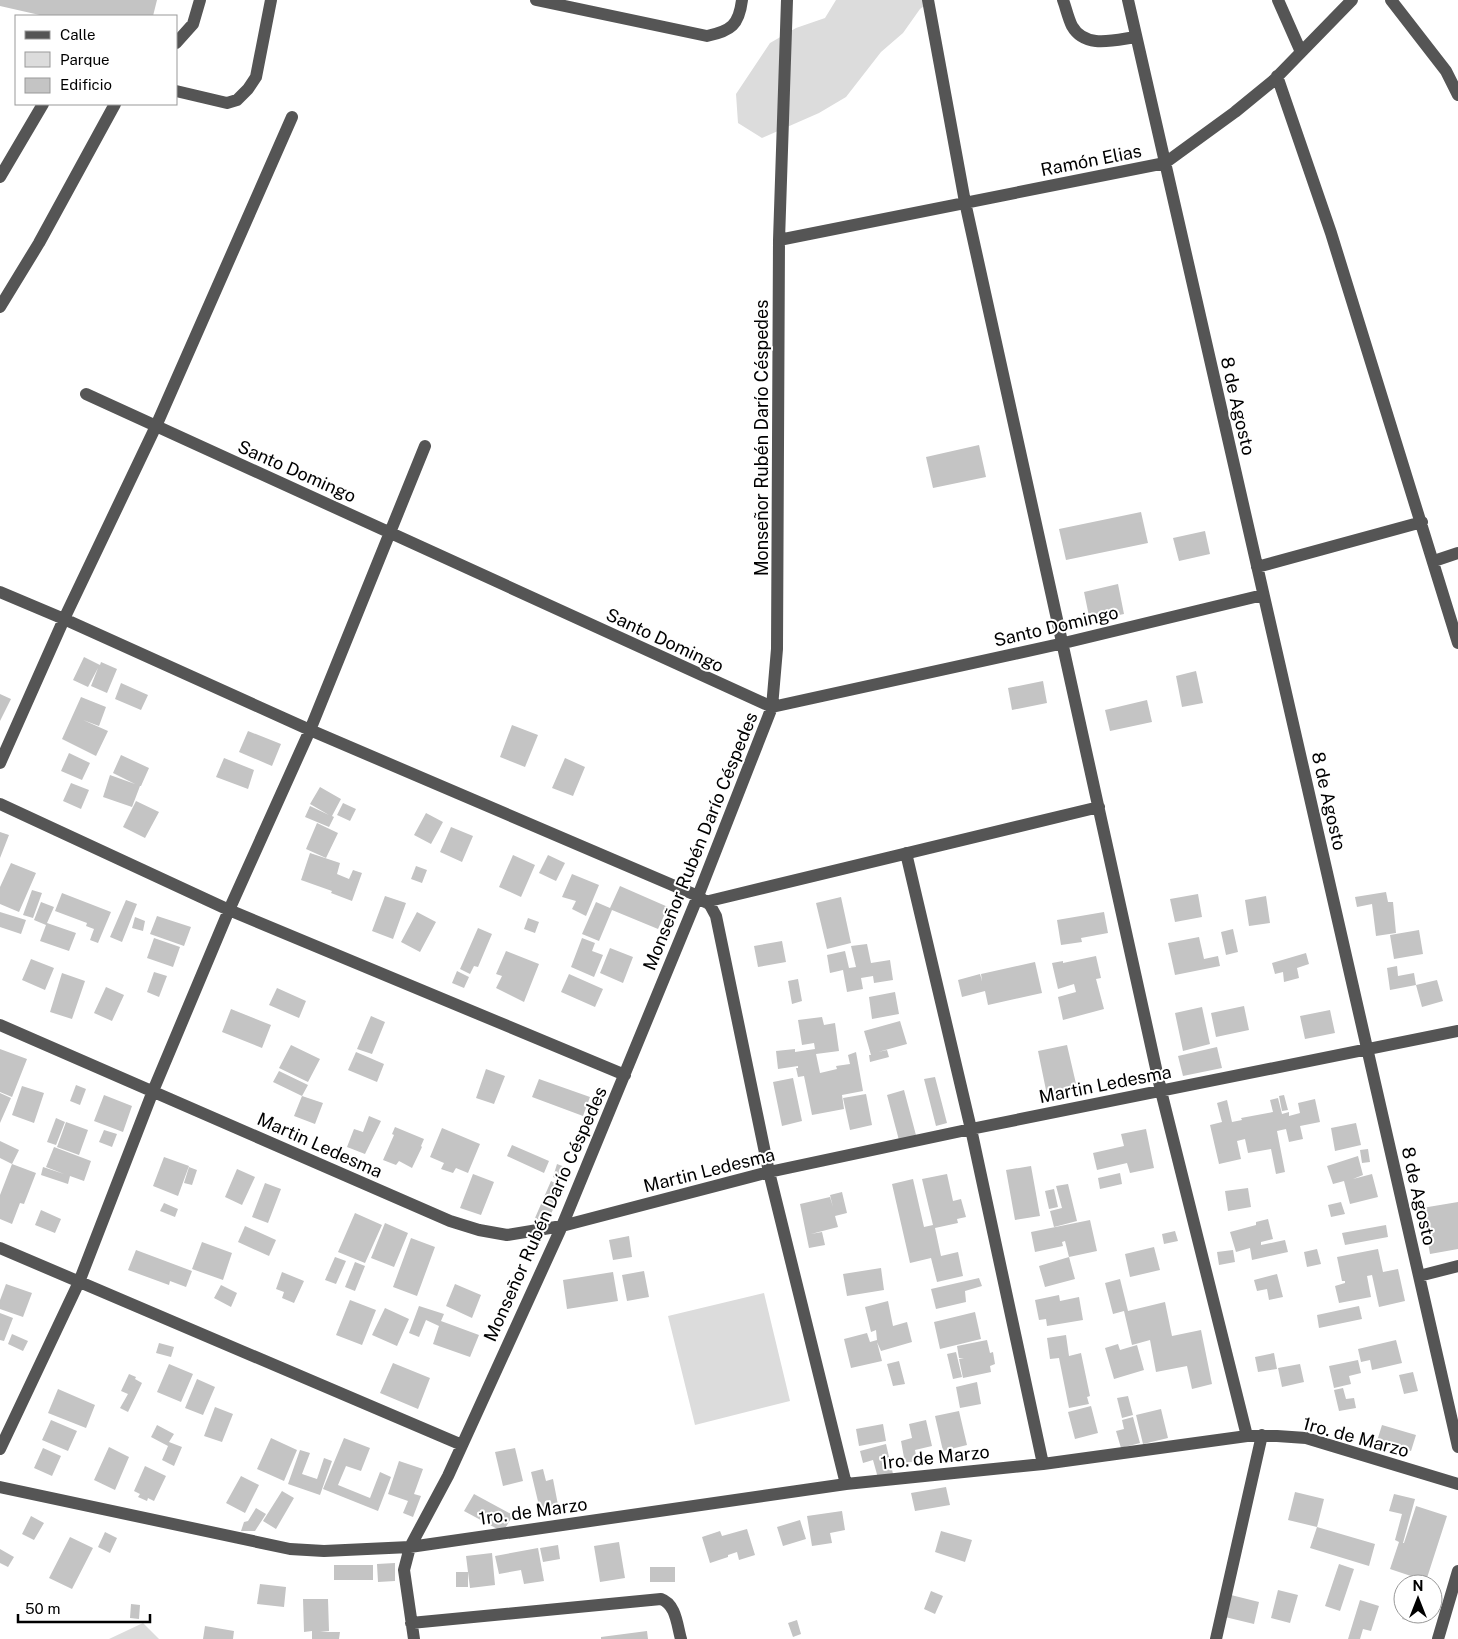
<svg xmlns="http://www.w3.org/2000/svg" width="1458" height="1639" viewBox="0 0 1458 1639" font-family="'Public Sans',sans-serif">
  <rect width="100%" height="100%" fill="#fff"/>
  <path fill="#dcdcdc" d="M836 0H932L920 9 903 33 881 52 846 97 819 113 762 138 738 123 736 94 770 43 796 28 825 18Z
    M764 1293 790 1401 695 1425 668 1316Z
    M143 1623 159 1639H109Z"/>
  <path fill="#c4c4c4" d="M0 0H157L153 16H44L0 6Z
    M979 445 986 477 933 488 926 457Z
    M1141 512 1148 543 1066 560 1059 529Z
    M1205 531 1210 554 1179 561 1173 538Z
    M1118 584 1124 614 1090 621 1084 592Z
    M84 657 100 665 101 662 117 669 107 693 91 686 98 668 88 687 73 680Z
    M1196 671 1203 703 1182 707 1176 676Z
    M1043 681 1047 703 1012 710 1008 688Z
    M121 683 148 695 141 710 115 699Z
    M0 694 11 699 0 721Z
    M81 697 106 707 99 726 83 720 108 731 96 756 62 739Z
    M1147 700 1152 722 1110 731 1105 710Z
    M512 725 538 735 525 767 500 757Z
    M248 731 281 744 272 766 239 752Z
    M69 753 90 763 82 780 61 771Z
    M121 755 149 768 141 786H140L132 807 103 797 110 775 135 784 113 773Z
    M224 758 254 770 248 789 216 777Z
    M565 758 585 767 573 796 552 788Z
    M71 783 89 790 81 809 63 801Z
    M320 787 341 799 332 816 334 817 329 827 305 817 310 806 329 815 310 804Z
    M136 801 159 812 145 838 123 827Z
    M343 803 356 809 350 821 337 815Z
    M426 813 443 822 431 844 414 835Z
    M317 823 338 833 326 858 306 849Z
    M451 827 473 836 462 862 440 852Z
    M0 832 9 835 0 858Z
    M310 853 340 863 337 874 349 879 353 870 362 873 352 901 331 893 332 891 301 880Z
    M513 855 535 865 521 897 499 887Z
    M548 855 565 863 556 881 539 873Z
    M11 863 36 873 19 912 0 904V887Z
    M416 866 427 870 422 883 411 879Z
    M572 874 599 885 586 916 572 909 576 901 562 897Z
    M620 886 668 907 658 929 612 910 599 941 582 934 596 902 610 908Z
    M32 890 42 893 33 918 23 915Z
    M1386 892 1388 902H1393L1396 933 1376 936 1372 904 1357 907 1355 897Z
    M62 893 111 912 98 943 90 940 94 929 86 926 87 923 55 911Z
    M1198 894 1202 917 1175 922 1170 899Z
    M385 896 406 903 393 939 372 931Z
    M1266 896 1270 923 1249 926 1245 900Z
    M841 897 851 943 827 949 816 903Z
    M126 900 137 904 122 942 110 937Z
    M41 902 54 907 47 923 76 933 69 951 40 941 46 925 34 920Z
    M0 912 26 920 21 934 0 927Z
    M417 912 436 922 420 952 401 942Z
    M1104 912 1108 933 1081 938 1082 942 1061 945 1057 920Z
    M157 916 191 927 184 946 150 934Z
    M135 917 145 921 143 931 132 928Z
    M528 918 539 922 535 933 524 929Z
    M478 928 492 934 478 967 474 966 470 974 460 969Z
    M1233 929 1238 952 1226 955 1221 932Z
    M1419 930 1423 954 1394 959 1390 935Z
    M1199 937 1204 959 1218 956 1220 966 1175 975 1168 943Z
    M154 938 180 947 173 967 147 958Z
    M582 938 595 943 592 951 603 955 594 977 571 967Z
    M782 941 786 962 758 967 754 946Z
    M867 944 871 963 890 960 893 980 874 983 873 976 861 978 863 989 847 992 843 970 830 973 827 955 845 951 849 968 856 967 851 946Z
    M610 948 633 957 623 983 600 973Z
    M506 951 539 964 524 1002 496 988 502 976 496 974Z
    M1306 953 1309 964 1297 968 1299 978 1284 982 1283 972 1275 974 1272 963Z
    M1096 956 1101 978 1096 979 1104 1009 1063 1020 1058 997 1076 992 1074 984 1058 989 1052 963 1063 961V963Z
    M31 959 54 968 45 990 22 980Z
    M1035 962 1042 993 988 1005 985 991 962 997 958 980 980 974 982 981 981 974Z
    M1397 966 1398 976 1414 973 1416 985 1390 990 1387 968Z
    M457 971 469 977 464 988 452 983Z
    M154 972 167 976 159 997 147 992Z
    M62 973 85 981 72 1019 50 1012Z
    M569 974 603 989 595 1007 561 992Z
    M798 979 802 1001 792 1004 788 981Z
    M1437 980 1443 1001 1422 1007 1416 985Z
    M106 987 124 995 112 1021 94 1013Z
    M277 988 306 1001 299 1018 269 1005Z
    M895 992 899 1014 872 1019 869 997Z
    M1244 1006 1249 1030 1216 1037 1211 1013Z
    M1202 1007 1210 1044 1183 1051 1175 1013Z
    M231 1009 271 1025 262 1048 222 1032Z
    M1330 1010 1335 1033 1305 1039 1300 1016Z
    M371 1016 385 1022 372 1054 357 1049Z
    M822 1017 824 1025 835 1023 839 1051 816 1054 820 1073 837 1069 836 1066 850 1064 848 1055 856 1052 863 1091 842 1095 844 1109 812 1115 804 1076 798 1077 796 1068H798V1066L778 1069 776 1051 795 1049V1052L815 1049 814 1043 802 1045 798 1020Z
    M900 1021 907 1044 878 1052 887 1050 889 1057 870 1062 869 1055H871L864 1031Z
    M291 1045 320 1059 308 1082 279 1068Z
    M1067 1045 1077 1088 1047 1095 1038 1051Z
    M1217 1047 1222 1068 1183 1076 1178 1056Z
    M0 1049 27 1059 12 1097 0 1092Z
    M356 1052 384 1064 377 1082 348 1070Z
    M486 1069 505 1076 494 1104 476 1098Z
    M279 1071 308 1085 302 1096 323 1103 315 1124 294 1116 302 1096 273 1082Z
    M935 1077 947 1123 936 1126 924 1079Z
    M793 1078 802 1121 782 1126 773 1082Z
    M539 1079 590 1097 583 1116 532 1097Z
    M76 1085 86 1089 80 1105 70 1101Z
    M22 1086 44 1093 34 1123 12 1115Z
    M904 1090 917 1139 900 1144 887 1095Z
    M0 1093 11 1098 0 1123Z
    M866 1094 872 1125 850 1130 843 1098Z
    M104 1095 132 1106 123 1132 94 1121Z
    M1284 1095 1288 1110 1282 1111 1279 1096Z
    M1278 1098 1282 1114 1289 1112V1116L1300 1113 1298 1103 1315 1099 1320 1122 1300 1126 1303 1139 1289 1142 1286 1129 1277 1131 1285 1172 1276 1174 1271 1149 1248 1153 1245 1139 1237 1141 1241 1159 1219 1164 1210 1125 1222 1122 1217 1103 1227 1100 1232 1122 1242 1120 1241 1118 1273 1112 1270 1100Z
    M369 1116 381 1121 365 1154 347 1147 354 1129 363 1132Z
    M56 1118 65 1122 56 1145 47 1142Z
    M66 1122 88 1130 79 1155 57 1147Z
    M1356 1123 1361 1145 1335 1151 1331 1128Z
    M395 1127 424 1139 421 1146 422 1147 412 1168 399 1161 396 1165 383 1160 394 1135 392 1134Z
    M442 1128 480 1144 468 1173 456 1168 453 1173 441 1169 444 1163 430 1157Z
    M1146 1129 1154 1168 1130 1173 1127 1163 1097 1170 1093 1153 1124 1146 1121 1134Z
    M104 1130 117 1134 112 1147 99 1142Z
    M0 1141 19 1150 12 1164 0 1158Z
    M512 1145 549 1161 544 1173 507 1156Z
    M54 1147 91 1161 84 1181 70 1176 68 1184 41 1175 43 1167 64 1174 46 1167Z
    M1368 1149 1370 1162 1362 1163 1360 1150Z
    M1358 1156 1363 1175 1353 1179 1372 1174 1378 1197 1350 1204 1344 1181 1333 1184 1327 1166Z
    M164 1157 189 1166 178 1196 153 1186Z
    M12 1164 36 1173 24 1204 20 1203 12 1224 0 1219V1195Z
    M557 1164 565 1167 561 1180 553 1177Z
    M1031 1166 1040 1216 1015 1220 1006 1170Z
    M189 1167 197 1170 192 1185 184 1183Z
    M237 1169 255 1177 242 1205 225 1197Z
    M1120 1173 1122 1184 1100 1189 1098 1178Z
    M473 1174 494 1182 481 1215 460 1208Z
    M947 1174 953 1201 961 1199 966 1217 957 1219 958 1223 935 1228 941 1256 958 1252 963 1276 937 1282 931 1258 910 1263 892 1184 913 1179 924 1227 933 1225 922 1179Z
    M551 1181 563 1187 547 1223 535 1218Z
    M265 1183 281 1189 268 1223 252 1217Z
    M1068 1184 1077 1221 1054 1227 1050 1211 1062 1208 1056 1186Z
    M1248 1188 1251 1207 1228 1211 1225 1191Z
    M1054 1189 1058 1207 1049 1209 1045 1191Z
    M842 1192 847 1213 835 1216 838 1227 811 1234 822 1232 825 1245 809 1248 800 1204 830 1197 833 1207 830 1195Z
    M1341 1202 1345 1214 1331 1217 1328 1205Z
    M1458 1202V1249L1430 1254 1422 1208Z
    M164 1203 178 1209 175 1217 160 1211Z
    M41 1210 61 1219 55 1233 35 1225Z
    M355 1213 382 1225 365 1263 338 1252Z
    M1268 1219 1273 1239 1261 1242V1245L1285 1240 1288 1252 1252 1260 1250 1248 1236 1252 1230 1232 1256 1225V1222Z
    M1090 1220 1097 1251 1069 1257 1065 1241 1062 1242 1063 1246 1035 1252 1031 1232Z
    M385 1223 408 1233 394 1267 371 1258Z
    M1386 1225 1388 1237 1345 1245 1342 1233Z
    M245 1226 276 1240 269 1256 238 1242Z
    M1175 1231 1178 1241 1164 1244 1162 1234Z
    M629 1236 632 1257 613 1260 609 1240Z
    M411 1238 435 1247 417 1296 393 1287Z
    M202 1242 232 1253 223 1280 192 1269Z
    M1154 1247 1160 1270 1130 1277 1125 1254Z
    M1317 1249 1321 1264 1307 1267 1304 1252Z
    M1378 1249 1383 1272 1398 1269 1405 1301 1379 1307 1372 1275 1367 1276 1371 1297 1339 1303 1335 1286 1345 1283V1281H1342L1337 1257Z
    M136 1250 192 1271 186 1287 170 1281 169 1285 128 1270Z
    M1233 1250 1235 1262 1219 1265 1217 1252Z
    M335 1257 346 1261 336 1284 325 1280Z
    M1069 1257 1075 1279 1045 1287 1039 1266Z
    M355 1262 365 1266 355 1291 345 1287Z
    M881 1268 884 1290 847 1296 843 1274Z
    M644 1271 649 1297 627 1301 622 1275Z
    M282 1272 304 1281 294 1303 282 1298 284 1292 276 1289Z
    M613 1272 618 1301 567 1309 563 1280Z
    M1277 1274 1283 1297 1269 1300 1267 1289 1257 1291 1254 1280Z
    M979 1278 982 1286 965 1291 966 1302 936 1309 931 1289Z
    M1120 1279 1128 1311 1165 1302 1172 1336 1201 1330 1212 1384 1192 1389 1187 1366 1156 1372 1150 1340 1132 1345 1124 1311 1113 1314 1105 1283Z
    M6 1284 32 1293 23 1317 0 1309V1300Z
    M455 1284 481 1295 472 1318 446 1306Z
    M221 1285 237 1293 231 1307 214 1298Z
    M1059 1295 1060 1301 1079 1297 1083 1320 1047 1326 1046 1319 1039 1320 1035 1300Z
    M350 1300 376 1310 362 1345 336 1335Z
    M888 1301 893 1326 907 1322 912 1342 881 1351 877 1342 882 1361 851 1368 844 1339 867 1333 870 1342 877 1340 876 1330 871 1332 865 1307Z
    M419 1306 444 1314 441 1321 479 1335 470 1357 433 1344 439 1326 426 1320 419 1337 409 1333Z
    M1359 1306 1362 1319 1319 1328 1317 1315Z
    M385 1308 409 1319 397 1346 372 1335Z
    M975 1312 981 1339 940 1349 934 1322Z
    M0 1313 13 1318 4 1341 0 1340Z
    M12 1334 28 1341 23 1351 8 1344Z
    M1066 1335 1069 1356 1081 1353 1090 1396 1087 1397 1089 1404 1069 1408 1059 1358 1050 1359 1047 1338Z
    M987 1340 990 1353 993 1352 995 1364 990 1366 991 1372 963 1378 959 1359 964 1358H959L957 1346Z
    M1396 1340 1402 1363 1372 1370 1370 1360 1361 1362 1358 1349Z
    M159 1343 174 1347 171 1357 156 1353Z
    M1118 1344 1120 1350 1137 1345 1144 1370 1114 1379 1105 1348Z
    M956 1352 962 1377 953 1379 947 1354Z
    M1274 1353 1277 1369 1258 1372 1255 1357Z
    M1358 1360 1361 1373 1349 1376 1351 1384 1334 1388 1329 1366Z
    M899 1361 905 1384 893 1386 887 1364Z
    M393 1363 430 1378 418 1409 380 1393Z
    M169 1364 193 1374 181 1402 157 1392Z
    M1300 1364 1304 1382 1282 1387 1278 1368Z
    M1413 1372 1418 1391 1404 1394 1399 1375Z
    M129 1374 136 1377 135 1379 142 1383 128 1412 120 1408 128 1394 121 1391Z
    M197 1379 215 1387 203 1415 185 1408Z
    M977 1382 981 1404 960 1408 956 1387Z
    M1343 1388 1346 1399 1354 1398 1356 1408 1339 1411 1334 1390Z
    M58 1389 95 1405 86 1428 48 1413Z
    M1128 1396 1133 1415 1122 1418 1117 1398Z
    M1091 1406 1098 1433 1075 1439 1068 1412Z
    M215 1407 233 1414 222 1442 204 1436Z
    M1161 1409 1168 1438 1143 1444 1136 1415Z
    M959 1411 967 1445 943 1451 935 1416Z
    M1133 1417 1140 1443 1121 1448 1116 1431 1124 1429 1122 1420Z
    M51 1420 77 1431 68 1451 42 1440Z
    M926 1420 932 1446 915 1450 917 1461 905 1463 901 1441 912 1438 909 1424Z
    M883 1424 886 1441 859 1446 856 1429Z
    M157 1425 174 1434 169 1442 182 1447 174 1466 162 1460 168 1446 151 1437Z
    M1382 1425 1416 1435 1411 1451 1377 1441Z
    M271 1438 297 1450 284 1481 257 1469Z
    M344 1438 370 1448 361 1471 346 1466 338 1485 370 1498 380 1472 391 1477 378 1511 323 1489Z
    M886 1444 893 1474 878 1478 873 1460 863 1463 860 1451Z
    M109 1447 129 1457 115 1490 94 1480Z
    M43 1448 61 1456 52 1476 34 1468Z
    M515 1448 523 1481 503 1486 495 1452Z
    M300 1450 310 1453 302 1474 317 1479 324 1458 332 1461 320 1495 288 1484Z
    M399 1461 423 1469 414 1494 421 1496 413 1517 403 1513 408 1501 388 1494Z
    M145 1466 166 1476 154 1501 148 1498 147 1501 138 1497 140 1494 134 1491Z
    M543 1469 546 1481 553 1479 559 1510 541 1514 531 1472Z
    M241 1476 259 1485 245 1513 226 1503Z
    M946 1487 950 1505 915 1511 911 1493Z
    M282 1491 294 1498 276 1529 263 1521Z
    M1295 1492 1324 1499 1317 1527 1375 1544 1369 1566 1310 1548 1317 1527 1288 1520Z
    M474 1494 513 1515 503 1532 464 1511Z
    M1394 1494 1415 1499 1403 1543H1404L1416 1506 1447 1516 1426 1581 1390 1569 1399 1542 1395 1540 1402 1514 1389 1511Z
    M256 1508 266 1514 255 1531H241L244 1522 248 1521Z
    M842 1511 845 1530 830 1533 832 1543 812 1546 807 1516Z
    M31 1516 44 1523 34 1540 22 1534Z
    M800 1520 806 1539 783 1546 777 1527Z
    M747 1529 755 1555 739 1560 737 1552 728 1555V1557L710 1563 702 1537 720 1531 722 1536Z
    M941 1531 972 1540 965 1562 935 1552Z
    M105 1532 117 1538 110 1553 98 1547Z
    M70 1537 93 1548 72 1589 49 1578Z
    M619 1542 625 1578 600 1582 594 1546Z
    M558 1545 560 1559 543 1562 540 1548Z
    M538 1548 544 1581 524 1584 521 1570 499 1574 495 1556Z
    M0 1549 14 1557 8 1567 0 1563Z
    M492 1553 495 1585 470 1588 466 1556Z
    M395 1563V1581L378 1582 377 1564Z
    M1339 1564 1354 1569 1340 1611 1325 1606Z
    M334 1565H373V1580H334Z
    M650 1567H675V1582H650Z
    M456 1572H468V1587H456Z
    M260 1584 286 1587 284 1607 257 1604Z
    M1278 1590 1298 1595 1290 1623 1271 1618Z
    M931 1591 943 1596 935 1614 924 1609Z
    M1231 1595 1259 1602 1254 1624 1225 1617Z
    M303 1599H328L329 1631 320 1632H340L339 1639H312V1631L304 1632Z
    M1360 1600 1379 1606 1371 1631 1363 1629 1360 1639H1348Z
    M131 1604 140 1605 139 1619 130 1618Z
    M1404 1614H1421L1418 1623 1402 1619Z
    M797 1620 801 1634 793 1637 788 1623Z
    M205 1626 234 1631 233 1639H203Z
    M647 1631 648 1639H601V1637Z"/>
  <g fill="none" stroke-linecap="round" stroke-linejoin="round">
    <path stroke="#555" stroke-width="12" d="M536 0 707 36C731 31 739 25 742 0
      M928 0 965 202 1161 1091 1247 1436
      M1063 0C1066 8 1068 18 1072 26 1085 49 1114 40 1136 37
      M1128 0 1458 1447
      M1278 0 1301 52
      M1391 0 1446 71 1458 95
      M176 43 193 24 200 0
      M1277 76 1331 233 1458 643
      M176 91 227 103 237 100 248 89 256 77 271 0
      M0 177 43 104
      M779 240 1165 163 1235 112 1273 81 1352 0
      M0 307 39 243 115 104
      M86 394 772 707 1064 643 1263 595
      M1434 561 1458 553
      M1257 567 1422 522
      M0 592 64 619 310 730 698 896 710 905 716 916 769 1172 846 1484
      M0 763 64 619 156 426 292 117
      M0 804 229 910 625 1075
      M906 853 971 1129 1043 1464
      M705 902 1099 807
      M0 1025 450 1221 479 1230 507 1235 562 1226 769 1172 971 1129 1458 1031
      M0 1248 462 1445
      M1419 1276 1458 1266
      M0 1449 79 1282 153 1091 229 910 310 730 425 446
      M0 1487 290 1549 324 1551 410 1547 846 1484 1043 1464 1247 1436H1277L1306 1438 1458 1484
      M411 1623 661 1599C676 1604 677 1625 681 1639
      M414 1639 404 1570 410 1547 448 1476 562 1226 698 896 772 707 777 649 779 240 787 0
      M1216 1639 1262 1435
      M1438 1639 1458 1571"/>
  </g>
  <g text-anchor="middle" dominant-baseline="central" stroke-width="4" stroke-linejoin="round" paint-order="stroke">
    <g font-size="18" fill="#000" stroke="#fff">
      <text transform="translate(1091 160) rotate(-11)">Ramón Elias</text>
      <text transform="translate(1238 406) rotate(77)">8 de Agosto</text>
      <text transform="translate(761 438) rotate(-90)">Monseñor Rubén Darío Céspedes</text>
      <text transform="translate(297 471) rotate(24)">Santo Domingo</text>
      <text transform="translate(1056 626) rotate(-13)">Santo Domingo</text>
      <text transform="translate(665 640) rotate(25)">Santo Domingo</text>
      <text transform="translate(1329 801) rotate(77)">8 de Agosto</text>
      <text transform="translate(700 841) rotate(-68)">Monseñor Rubén Darío Céspedes</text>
      <text transform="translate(1105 1084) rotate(-11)">Martin Ledesma</text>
      <text transform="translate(320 1145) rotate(24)">Martin Ledesma</text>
      <text transform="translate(709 1170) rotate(-14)">Martin Ledesma</text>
      <text transform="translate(1419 1196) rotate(77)">8 de Agosto</text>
      <text transform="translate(545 1214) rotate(-66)">Monseñor Rubén Darío Céspedes</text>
      <text transform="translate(1356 1437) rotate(15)">1ro. de Marzo</text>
      <text transform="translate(935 1457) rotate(-6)">1ro. de Marzo</text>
      <text transform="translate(533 1511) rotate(-8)">1ro. de Marzo</text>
    </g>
  </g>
  <rect x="15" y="15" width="162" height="90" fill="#ffffff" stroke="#999999"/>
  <rect x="25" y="31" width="25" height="8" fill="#555555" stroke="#999999"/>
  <text x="60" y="40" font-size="15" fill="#000000">Calle</text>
  <rect x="25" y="52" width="25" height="15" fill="#dcdcdc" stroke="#999999"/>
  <text x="60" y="65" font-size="15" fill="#000000">Parque</text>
  <rect x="25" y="78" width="25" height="15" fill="#c4c4c4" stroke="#999999"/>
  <text x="60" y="90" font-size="15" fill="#000000">Edificio</text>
  <g transform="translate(1418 1599)"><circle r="24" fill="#ffffff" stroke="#999999"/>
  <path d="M0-4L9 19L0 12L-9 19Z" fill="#000000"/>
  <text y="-8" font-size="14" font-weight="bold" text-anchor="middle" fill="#000000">N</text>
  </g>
  <path d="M18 1614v8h132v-8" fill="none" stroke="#000000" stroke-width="2.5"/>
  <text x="25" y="1614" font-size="15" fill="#000000" stroke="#ffffff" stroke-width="4" paint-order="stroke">50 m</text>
</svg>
